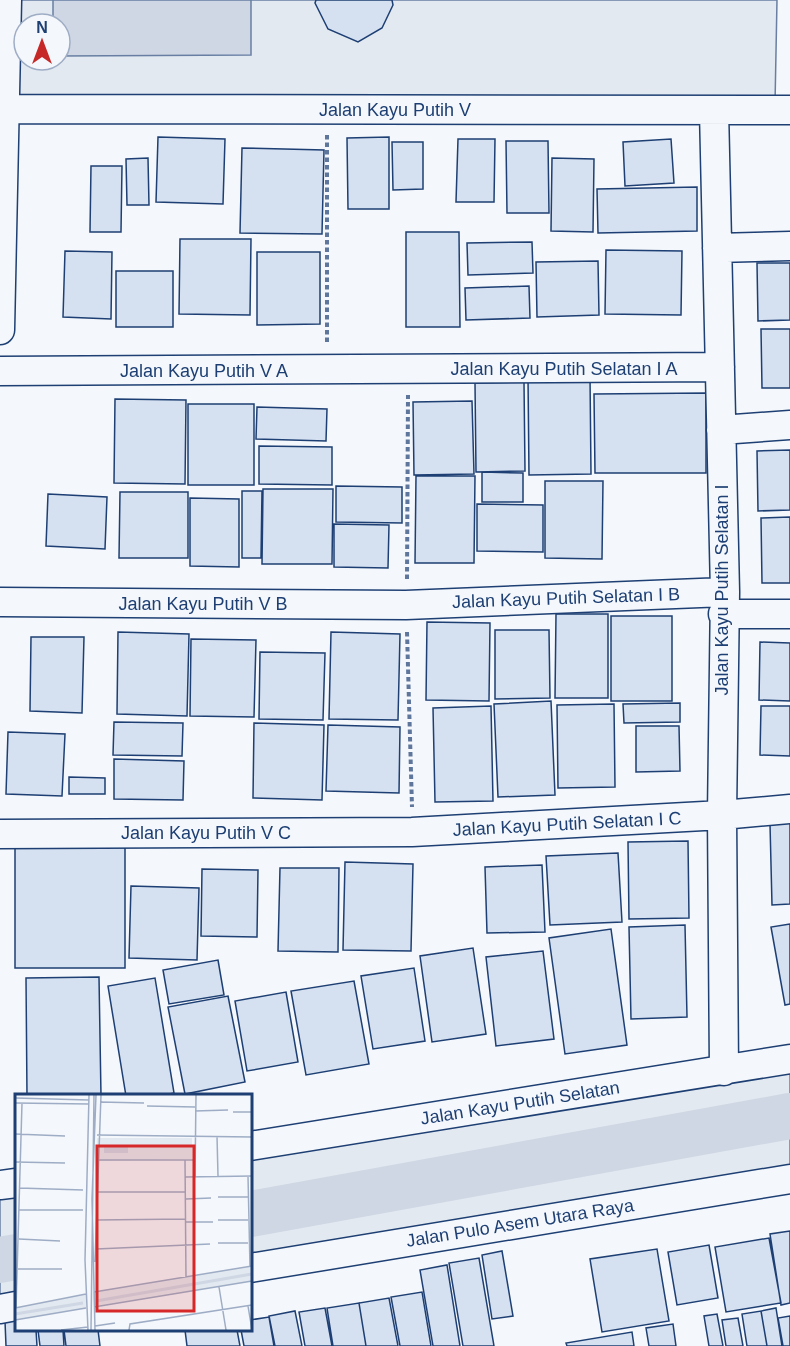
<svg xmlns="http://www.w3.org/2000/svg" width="790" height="1346" viewBox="0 0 790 1346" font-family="Helvetica,sans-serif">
  <rect width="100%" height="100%" fill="#f4f7fb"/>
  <path fill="#e3e9f0" stroke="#687fa3" stroke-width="1.5" fill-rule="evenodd" d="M0 0H777L775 104 0 122ZM24 24H60V60H24Z
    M790 1058V1179L251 1268V1146Z
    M16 1183V1306L0 1309V1185Z"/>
  <path fill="#cfd7e4" stroke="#687fa3" stroke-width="1.5" d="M53 0H251V55L60 56V24H53Z"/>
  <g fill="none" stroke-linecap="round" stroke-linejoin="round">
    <path stroke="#cfd7e4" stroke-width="46" d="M250 1214 790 1116
      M0 1260 16 1257"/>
  </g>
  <path fill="#d5e0f0" stroke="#1d3f73" stroke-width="1.5" d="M316 0H392L393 5 382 28 358 42 328 29 315 3Z
    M158 137 225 139 223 204 156 202Z
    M389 137V209H348L347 138Z
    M458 139H495L494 202H456Z
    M671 139 674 183 625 186 623 142Z
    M506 141H548L549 213H507Z
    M392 142H423V189L393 190Z
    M242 148 324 150 322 234 240 233Z
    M148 158 149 205H127L126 159Z
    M552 158 594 159 593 232 551 231Z
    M91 166H122L121 232H90Z
    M697 187V231L598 233 597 189Z
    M406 232H459L460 327H406Z
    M180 239H251L250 315 179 314Z
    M532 242 533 273 468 275 467 243Z
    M606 250 682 251 681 315 605 314Z
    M65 251 112 252 111 319 63 317Z
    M257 252H320V324L257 325Z
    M598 261 599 315 537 317 536 262Z
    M757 263H790V320L758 321Z
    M116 271H173V327H116Z
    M529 286 530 318 466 320 465 288Z
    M761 329H790V388H762Z
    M590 376 591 474 529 475 528 377Z
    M524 382 525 471 476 472 475 383Z
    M706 393V473H595L594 394Z
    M115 399 186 400 185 484 114 483Z
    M472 401 474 474 414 475 413 402Z
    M188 404H254V485H188Z
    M257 407 327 409 326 441 256 439Z
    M259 446 332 447V485L259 484Z
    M790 450V510L758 511 757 451Z
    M482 472 523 473V502H482Z
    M416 476H475L474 563H415Z
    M545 481H603L602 559 545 558Z
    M336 486 402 487V523L336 522Z
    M263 489H333L332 564H262Z
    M242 491H262L261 558H242Z
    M120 492H188V558H119Z
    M48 494 107 497 105 549 46 546Z
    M190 498 239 499V567L190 566Z
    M477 504 543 505V552L477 551Z
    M790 517V583H762L761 518Z
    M334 524 389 525 388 568 334 567Z
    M556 614H608V698H555Z
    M611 616H672V701H611Z
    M427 622 490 623 489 701 426 700Z
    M495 630H549L550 698 495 699Z
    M118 632 189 634 187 716 117 714Z
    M331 632 400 634 398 720 329 719Z
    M31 637H84L82 713 30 711Z
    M191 639 256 640 254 717 190 716Z
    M760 642 790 643V701L759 700Z
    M260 652 325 653 323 720 259 719Z
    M551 701 555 795 498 797 494 704Z
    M680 703V722L624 723 623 704Z
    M614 704 615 787 558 788 557 705Z
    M491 706 493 801 435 802 433 708Z
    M761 706H790V756L760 755Z
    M114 722 183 723 182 756 113 755Z
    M254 723 324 725 322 800 253 798Z
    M328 725 400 727 399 793 326 791Z
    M636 726H679L680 771 636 772Z
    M8 732 65 734 62 796 6 794Z
    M114 759 184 761 183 800 114 799Z
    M69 777 105 778V794H69Z
    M790 823V904L772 905 770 824Z
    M688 841 689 918 629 919 628 842Z
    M15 846 125 847V968H15Z
    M618 853 622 922 550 925 546 856Z
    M345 862 413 864 411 951 343 950Z
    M542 865 545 932 487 933 485 867Z
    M280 868H339L338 952 278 951Z
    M202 869 258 870 257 937 201 936Z
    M131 886 199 888 197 960 129 958Z
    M790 924V1004L785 1005 771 927Z
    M685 925 687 1017 631 1019 629 927Z
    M611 929 627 1045 565 1054 549 938Z
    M473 948 486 1034 432 1042 420 956Z
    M543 951 554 1039 496 1046 486 957Z
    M218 960 224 995 169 1004 163 970Z
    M414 968 425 1041 373 1049 361 976Z
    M99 977 101 1096H27L26 978Z
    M155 978 174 1093 159 1096H126L108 986Z
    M354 981 369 1064 306 1075 291 991Z
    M286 992 298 1062 247 1071 235 1001Z
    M228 996 245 1082 185 1094 168 1007Z
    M790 1231V1303L781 1305 770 1234Z
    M769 1238 781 1303 726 1312 715 1247Z
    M709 1245 718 1298 677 1305 668 1252Z
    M657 1249 669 1321 602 1332 590 1259Z
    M502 1251 513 1316 492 1319 482 1255Z
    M479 1258 494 1346H463L449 1263Z
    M447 1265 460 1346H433L420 1270Z
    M422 1292 431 1346H400L391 1297Z
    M389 1298 398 1346H366L359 1303Z
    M359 1303 366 1346H333L327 1308Z
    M325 1308 332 1346H305L299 1312Z
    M776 1308 782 1346H767L761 1311Z
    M295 1311 302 1346H275L269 1316Z
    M761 1311 767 1346H747L742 1314Z
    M717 1314 723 1346H709L704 1316Z
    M790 1316V1346H783L778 1318Z
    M269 1317 274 1346H244L241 1330H250V1320Z
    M738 1318 743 1346H726L722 1320Z
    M5 1321H16V1330H36L37 1346H6Z
    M673 1324 676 1346H649L646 1328Z
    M38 1330H63L64 1346H40Z
    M64 1330H98L100 1346H66Z
    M185 1330H237L240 1346H187Z
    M632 1332 634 1346H567L566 1343Z"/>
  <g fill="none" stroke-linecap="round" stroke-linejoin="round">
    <g stroke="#1d3f73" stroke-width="31">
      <path id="minor" d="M0 109 790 110
        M714 110 725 592 722 815 724 1071
        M717 248 790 246
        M0 330 7 0
        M0 371 720 367
        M721 430 790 425
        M0 602 406 605 725 592
        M723 614H790
        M0 834 412 832 722 815 790 809
        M250 1146 790 1059
        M0 1185 16 1183
        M250 1268 790 1179
        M0 1309 16 1306"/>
    </g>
    <path stroke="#5e769c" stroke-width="4" stroke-dasharray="4.5 3" stroke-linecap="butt" d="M327 135V344
      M407 579 408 395
      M407 632 412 807"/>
    <use href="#minor" stroke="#f4f7fb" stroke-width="28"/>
  </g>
  <g text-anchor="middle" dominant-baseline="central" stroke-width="4.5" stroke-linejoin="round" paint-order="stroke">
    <g font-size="18" fill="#1d3f73" stroke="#f4f7fb">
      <text x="395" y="110">Jalan Kayu Putih V</text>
      <text x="564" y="369">Jalan Kayu Putih Selatan I A</text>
      <text x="204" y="371">Jalan Kayu Putih V A</text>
      <text transform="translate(722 590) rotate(-90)">Jalan Kayu Putih Selatan I</text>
      <text transform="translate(566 598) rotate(-2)">Jalan Kayu Putih Selatan I B</text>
      <text x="203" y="604">Jalan Kayu Putih V B</text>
      <text transform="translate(567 824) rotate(-3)">Jalan Kayu Putih Selatan I C</text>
      <text x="206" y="833">Jalan Kayu Putih V C</text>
      <text transform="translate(520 1103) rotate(-9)">Jalan Kayu Putih Selatan</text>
      <text transform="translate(520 1223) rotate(-9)">Jalan Pulo Asem Utara Raya</text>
    </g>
  </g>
  <g transform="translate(15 1094)">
    <rect width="237" height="237" fill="#f4f7fb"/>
    <path d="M82 44H177V65L81 67ZM237 172V187L79 213 78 198ZM71 200V214L0 226V214Z" fill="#e3e9f0"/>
    <path d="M89 51H113V59H89Z" fill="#cfd7e4"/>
    <path fill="none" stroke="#cfd7e4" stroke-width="3" d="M81 207 237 180M0 220 68 209"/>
    <path fill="none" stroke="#9eadc5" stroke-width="1.5" d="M0 4 74 6M85 8 129 9M0 9 74 10M132 12 180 13M180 17 213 16M218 18H237M0 40 50 42M82 41 237 43M202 42 203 82M82 66H180M170 66 171 184M0 68 50 69M233 82 235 173M170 83 237 82M180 83 181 1M4 94 68 96M82 98H170M203 103H233M171 105 196 104M4 116H68M81 126 171 125M203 126H233M171 128H198M4 145 45 147M203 149H233M81 155 195 150M80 168 86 1M3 175H47M204 193 211 236M79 198 237 172M233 212 237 236M79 213 237 187M0 214 71 200M1 214 7 9M0 226 71 214M80 232 100 229M46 236 73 233M73 236 70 166 74 1M76 236 79 1M80 236 77 105 81 1M114 236 115 230 237 211"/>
    <path fill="#d62828" fill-opacity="0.15" stroke="#d62828" stroke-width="3" d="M82 52H179V217H82Z"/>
    <rect width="237" height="237" fill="none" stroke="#1d3f73" stroke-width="3"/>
  </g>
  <g transform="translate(42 42)"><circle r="28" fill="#f4f7fb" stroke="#9eadc5" stroke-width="1.5"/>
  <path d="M0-4.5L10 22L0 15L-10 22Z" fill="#c62828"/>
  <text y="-9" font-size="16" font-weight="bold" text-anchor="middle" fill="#1d3f73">N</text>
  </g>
</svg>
